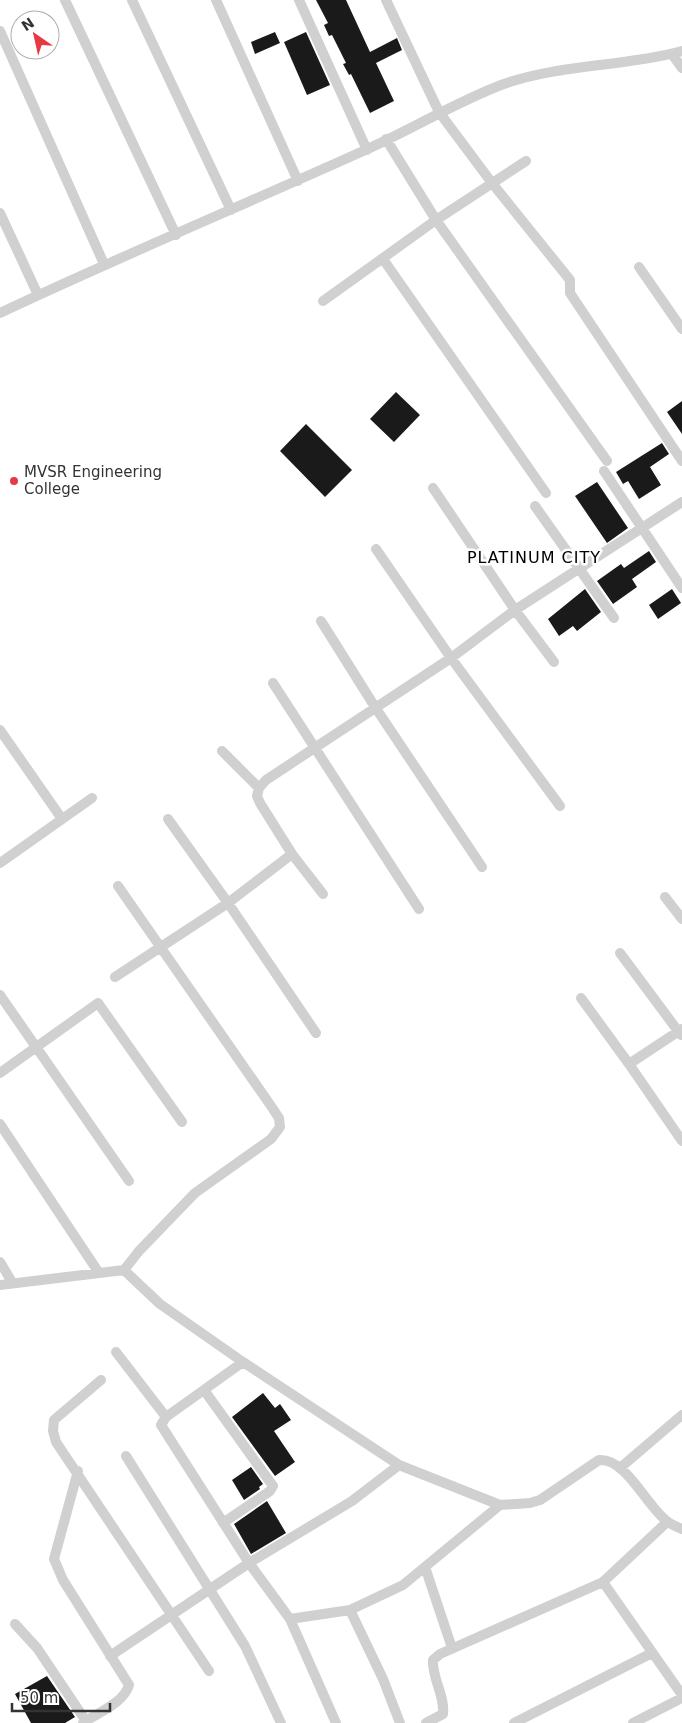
<svg xmlns="http://www.w3.org/2000/svg" width="682" height="1723" viewBox="0 0 682 1723" font-family="'DejaVu Sans',sans-serif">
  <rect width="100%" height="100%" fill="#fff"/>
  <path fill="#1a1a1a" d="M316 0H346L370 52 397 38 402 50 376 63 394 101 370 113 351 74 349 75 343 64 346 63 332 35 329 36 324 25 328 23Z
    M275 32 280 43 255 54 251 42Z
    M306 32 330 85 307 95 284 42Z
    M396 392 420 415 394 442 370 419Z
    M682 401V434L667 412Z
    M306 424 352 470 325 497 280 451Z
    M662 443 669 454 650 467 661 485 639 499 628 481 623 484 616 472Z
    M597 482 628 528 607 543 575 496Z
    M649 551 656 562 632 579 637 587 613 604 597 581 621 564 624 568Z
    M585 589 601 612 577 631 573 626 559 636 548 619Z
    M672 589 681 603 658 619 649 605Z
    M263 1393 275 1408 280 1404 291 1420 274 1431 295 1462 275 1476 232 1417Z
    M251 1467 263 1484 259 1487 260 1489 244 1500 232 1480Z
    M267 1501 286 1533 251 1554 234 1524Z
    M47 1676 75 1717 65 1723H31L15 1694Z"/>
  <g fill="none" stroke-linecap="round" stroke-linejoin="round">
    <path stroke="#d0d0d0" stroke-width="10" d="M65 0 176 235
      M132 0 231 210
      M216 0 298 181
      M299 0 367 150
      M386 0 439 112 492 183 570 280V293L682 461
      M0 31 104 264
      M672 54 682 68
      M386 139 436 220 607 461
      M0 213 38 295
      M383 259 546 493
      M639 267 682 329
      M323 301 436 220 526 161
      M0 313C119 257 241 206 361 152 409 131 452 104 501 85 558 64 623 67 682 51
      M604 471 682 588
      M433 488 515 610 554 662
      M535 506 614 618
      M376 549 451 658 560 806
      M321 621 375 707 482 867
      M273 683 419 909
      M0 730 62 819
      M222 751 259 788 257 796 260 803 292 854 323 894
      M259 788 266 780 451 658 515 610 682 502
      M168 819 228 903 316 1033
      M0 863 92 798
      M118 886 271 1106 279 1118 280 1127 271 1139 195 1193 139 1251 124 1270
      M665 897 682 919
      M620 953 681 1035
      M115 977 228 903 292 854
      M0 995 129 1181
      M581 998 629 1064 682 1029
      M629 1064 682 1141
      M0 1073 98 1003 182 1122
      M0 1124 99 1273
      M0 1262 12 1282
      M0 1285 124 1270 160 1304 243 1362 399 1465 500 1505 530 1503 540 1500 599 1460C627 1458 647 1508 668 1522 672 1525 677 1527 682 1529
      M116 1352 166 1417
      M243 1362 166 1417 161 1425 249 1563 290 1619 336 1723
      M101 1380 54 1420 53 1431 56 1442 209 1671
      M204 1390 273 1486 270 1491 223 1523
      M126 1456 245 1646 281 1723
      M620 1468 682 1415
      M78 1471 54 1559 63 1580 129 1685C124 1703 97 1713 83 1723
      M425 1567 452 1648
      M603 1582 682 1695
      M350 1610 383 1679 400 1723
      M290 1619 350 1610 403 1585 500 1505
      M15 1624 37 1648 86 1721
      M110 1656 249 1563 352 1501 399 1465
      M426 1723 443 1714C445 1695 432 1679 433 1660L440 1654 603 1582 667 1522
      M514 1723 652 1653
      M633 1723 682 1698"/>
  </g>
  <circle fill="#e63946" stroke="#fff" stroke-width="2" cx="14" cy="481" r="5"/>
  <g text-anchor="middle" dominant-baseline="central" stroke-width="5" stroke-linejoin="round" paint-order="stroke">
    <g font-size="15" fill="#333" stroke="#fff" text-anchor="start">
      <text x="24" y="472">MVSR Engineering<tspan x="24" dy="17">College</tspan></text>
    </g>
    <g font-size="16" letter-spacing="1" fill="#000" stroke="#fff">
      <text x="534" y="557">PLATINUM CITY</text>
    </g>
  </g>
  <g transform="translate(35 35) rotate(326)"><circle r="24" fill="#ffffff" stroke="#adadad"/>
  <path d="M0-4L9 19L0 12L-9 19Z" fill="#e63946"/>
  <text y="-8" font-size="14" font-weight="bold" text-anchor="middle" fill="#333333">N</text>
  </g>
  <path d="M12 1703v8h98v-8" fill="none" stroke="#333333" stroke-width="2.5"/>
  <text x="20" y="1703" font-size="15" fill="#333333" stroke="#ffffff" stroke-width="4" paint-order="stroke">50 m</text>
</svg>
